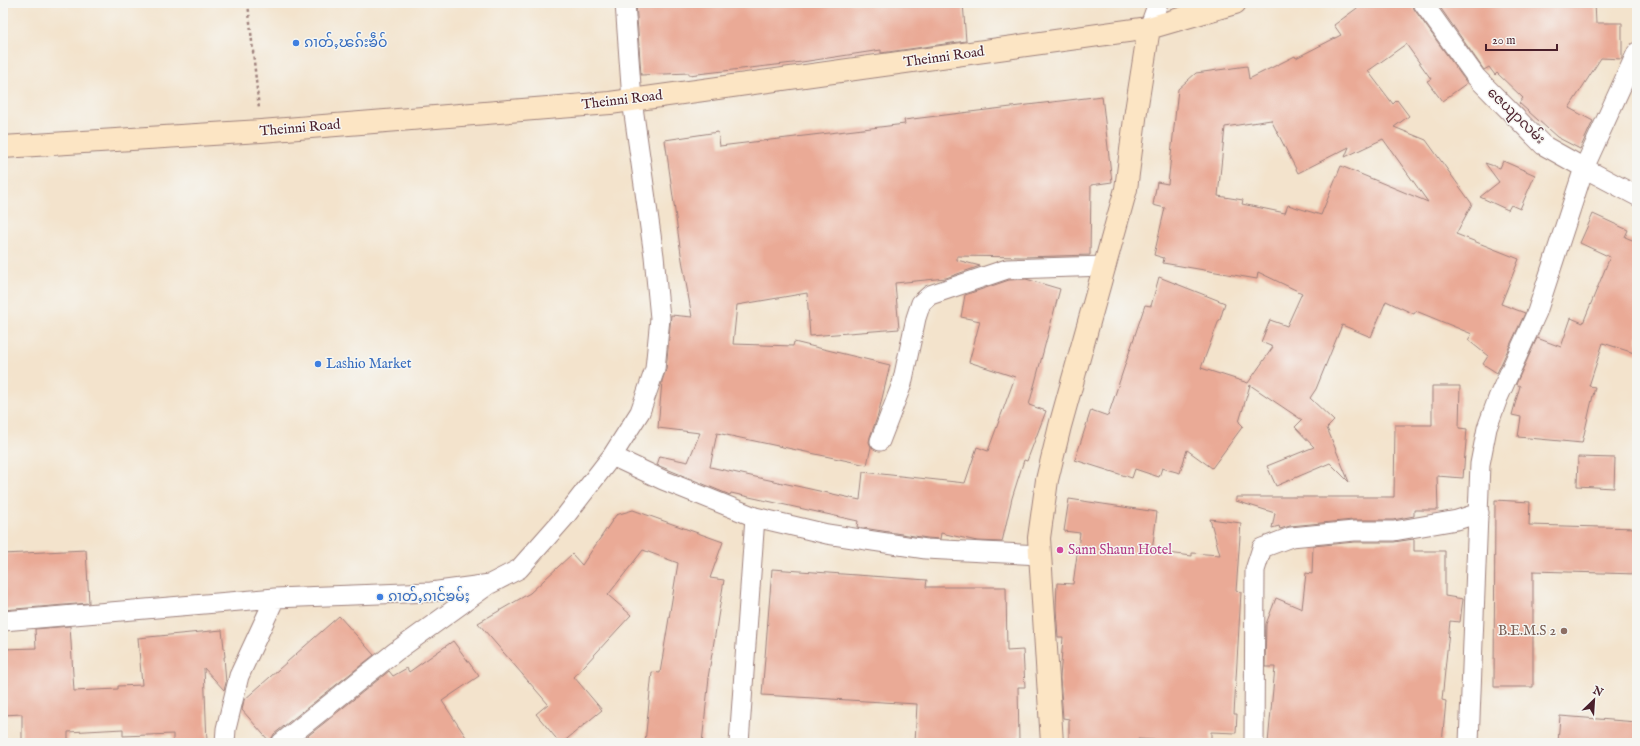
<svg xmlns="http://www.w3.org/2000/svg" width="1640" height="746" viewBox="0 0 1640 746" font-family="'IM FELL English','Noto Sans Myanmar',serif">
  <rect width="100%" height="100%" fill="#f6f6f2"/>
  <filter id="ink" filterUnits="userSpaceOnUse"><feTurbulence type="fractalNoise" baseFrequency=".025" numOctaves="2"/><feDisplacementMap in="SourceGraphic" scale="8" xChannelSelector="R" yChannelSelector="G"/><feConvolveMatrix kernelMatrix="1 2 1 2 8 2 1 2 1" color-interpolation-filters="sRGB"/></filter>
  <filter id="wash" filterUnits="userSpaceOnUse"><feTurbulence type="fractalNoise" baseFrequency=".012" numOctaves="4" result="noise"/><feDisplacementMap in="SourceGraphic" scale="16" xChannelSelector="R" yChannelSelector="G"/><feGaussianBlur stdDeviation="0.9" result="paint"/><feColorMatrix in="noise" values="0 0 0 0 0 0 0 0 0 0 0 0 0 0 0 0 0 1.4 0 .05"/><feComposite in="paint" operator="in"/></filter>
  <g filter="url(#wash)">
    <rect width="100%" height="100%" fill="#f3e3cc"/>
    <g id="blocks">
      <path fill="#eaaa96" fill-rule="evenodd" d="M636 3H963L966 41 881 53V50L802 62 689 75V73L641 75Z
        M1364 3H1412L1414 9 1467 83 1442 101 1427 81 1431 79 1406 44 1368 71 1393 104 1397 100 1409 116 1394 127 1426 140 1472 204 1456 234 1519 259 1501 304 1525 313 1497 373 1483 364 1488 356 1468 340 1472 334 1416 311 1414 314 1386 301 1371 337 1342 325 1316 389 1310 398 1334 421 1327 428 1349 482 1330 463 1276 486 1267 466 1314 447 1295 427 1302 420 1250 385 1239 422 1243 426 1212 468 1187 450 1180 473 1162 468 1159 477 1135 469 1132 478 1075 460 1091 410 1108 416 1145 305 1151 306 1159 277 1225 303 1220 320H1219L1201 368 1248 383 1273 347 1261 342 1270 320 1287 326 1302 293 1258 272 1257 279 1163 263 1164 258 1154 255 1165 208 1153 205 1157 182 1168 184 1178 89 1196 73 1247 66 1249 79 1295 56 1296 58 1341 35 1334 25ZM1271 120 1298 173 1349 147 1345 157 1383 139 1428 202 1341 166 1321 215 1288 205 1285 213 1242 204 1243 200 1218 196 1225 127Z
        M1437 3H1595L1596 23H1622V59L1601 58 1569 108 1593 121 1580 149 1557 137 1519 103 1523 98 1497 73 1495 75 1489 67 1484 70Z
        M1102 96 1112 182 1091 185 1090 255 1024 257 957 256V260L980 266 946 278 895 283 899 329 810 336 807 293 737 305 733 344 793 346 794 342 890 365 878 415 870 437 869 442 871 447 867 465 717 433 710 467 860 500 863 472 965 483 977 447 988 451 1015 377 969 362 980 321 961 317 965 295 1009 280 1026 279 1060 289 1029 405 1046 411 1027 461 1024 460 1012 498 1002 542 977 541 941 533 940 539 927 538 857 527 858 521 731 493 730 495 657 465 660 456 688 462 700 433 658 428 662 381 666 370 671 315 692 317 681 254 665 140 718 132 720 146 905 124 904 120Z
        M1503 161 1535 175 1520 209 1511 205 1508 210 1480 197 1499 182 1485 163 1500 168Z
        M1593 214 1628 230 1625 237 1637 242V354L1603 343 1589 386 1595 387 1582 443 1518 437 1521 417 1512 415 1520 386 1516 384 1537 338 1561 347 1571 318 1583 323 1610 257 1580 243Z
        M1432 386H1460L1459 428 1467 429 1463 478 1437 476 1438 510H1414V516L1393 520H1353L1290 526 1280 529 1279 526 1272 528 1275 513 1236 501V497H1394L1395 425H1432Z
        M1578 457 1615 458 1614 488 1577 486Z
        M1069 499 1157 512 1152 551 1192 556V553L1220 555 1210 519 1241 523 1236 591 1241 592 1234 714H1237L1236 733 1211 732V741L1183 740V742L1138 739V743H1069V719L1063 718 1060 678 1063 637H1058L1056 609 1057 583 1073 584 1080 533 1064 531Z
        M1495 500 1530 502 1529 525 1637 528V574L1533 571V687H1494Z
        M633 510 723 542 710 578 724 580 708 678H709L702 743H645L652 672 660 673 678 563 643 550 608 595 631 615 574 677 602 710 562 743H560L536 714 548 704 478 623 530 593 572 554 582 565 616 515Z
        M1414 539V551H1445V596L1463 599 1460 622 1450 621 1442 700 1446 701 1442 743H1268L1275 667H1265L1266 624 1276 598 1302 609 1306 573 1312 574 1313 546 1355 542H1394Z
        M86 550 89 603 3 610V554Z
        M772 569 927 580 926 587H1006L1007 651 1023 650 1025 687H1018L1019 741 997 743H915L917 704 762 695Z
        M339 616 374 655 274 734 270 742 242 710 244 700Z
        M70 626 74 691 118 689V686L142 685 138 638 222 630 225 657H224L226 683 224 690 204 668 207 742 173 743V734L123 736V729L68 732V743H22V714L3 715V649L36 648 35 629Z
        M453 641 479 676 442 701 470 743H299L389 671 393 676 407 668 409 672Z
        M1560 716 1637 722V743H1558Z"/>
    </g>
  </g>
  <g filter="url(#ink)">
    <use href="#blocks" fill-opacity="0" stroke="#9e817c" stroke-width="1"/>
    <g fill="none" stroke-linecap="round" stroke-linejoin="round">
      <g stroke="#9e817c" stroke-width="21">
        <path id="minor" d="M1423 3 1476 77 1543 145 1584 168 1637 196
          M1149 28 1158 3
          M880 441 902 384 916 318 921 303 930 295 1007 269 1106 266
          M612 456 663 480 755 517 739 743
          M755 517 827 534 926 549 1040 555
          M3 621 275 598 431 592 490 584 519 569 564 518 612 456 640 412 655 369 660 318 654 256 632 100 625 3
          M225 743 226 729 239 676 275 598
          M281 743 395 652 488 585
          M1254 743 1255 570 1262 548 1291 537 1354 531H1394L1457 520 1479 513
          M1469 743 1480 464 1487 428 1498 398 1537 312 1584 168 1637 52"/>
      </g>
      <g stroke="#9e817c" stroke-width="24">
        <path id="secondary" d="M3 147 261 131 610 103 1149 28 1235 3
          M1052 743 1039 538 1047 480 1060 426 1126 189 1136 111 1149 28"/>
      </g>
      <path stroke="#9e817c" stroke-width="2.5" stroke-dasharray="3 3" stroke-linecap="butt" d="M248 3 259 109"/>
      <use href="#minor" stroke="#fff" stroke-width="19"/>
      <use href="#secondary" stroke="#fce5c4" stroke-width="22"/>
    </g>
  </g>
  <g fill="#3f7fe0" stroke="#f6f6f2" stroke-width="1.5">
    <circle cx="296" cy="43" r="4"/>
    <circle cx="318" cy="364" r="4"/>
    <circle cx="380" cy="597" r="4"/>
  </g>
  <circle fill="#d1479c" stroke="#f6f6f2" stroke-width="1.5" cx="1060" cy="550" r="4"/>
  <circle fill="#8d6e63" stroke="#f6f6f2" stroke-width="1.5" cx="1564" cy="631" r="4"/>
  <g text-anchor="middle" dominant-baseline="central" stroke-width="3" stroke-linejoin="round" paint-order="stroke">
    <g font-size="14" fill="#366cbe" stroke="#f6f6f2" text-anchor="start">
      <text x="304" y="43">ၵၢတ်ႇၽၵ်းၶဵဝ်</text>
      <text x="326" y="364">Lashio Market</text>
      <text x="388" y="597">ၵၢတ်ႇၵၢင်ၶမ်ႈ</text>
    </g>
    <g font-size="14" fill="#4a1f2b" stroke="#f6f6f2">
      <text transform="translate(944 57) rotate(-8)">Theinni Road</text>
      <text transform="translate(622 100) rotate(-7)">Theinni Road</text>
      <text transform="translate(1516 116) rotate(44)">ဇေယျာလမ်း</text>
      <text transform="translate(300 128) rotate(-5)">Theinni Road</text>
    </g>
    <g font-size="14" fill="#b23c85" stroke="#f6f6f2" text-anchor="start">
      <text x="1068" y="550">Sann Shaun Hotel</text>
    </g>
    <g font-size="14" fill="#785e54" stroke="#f6f6f2" text-anchor="end">
      <text x="1556" y="631">B.E.M.S 2</text>
    </g>
  </g>
  <rect width="1640" height="746" fill="none" stroke="#f6f6f2" stroke-width="16"/>
  <g transform="translate(1594 700) rotate(25)" stroke="#f6f6f2" stroke-width="3" paint-order="stroke">
  <path d="M0-3L7 15L0 10L-7 15Z" fill="#4a1f2b"/>
  <text y="-6" font-size="11" font-weight="bold" text-anchor="middle" fill="#4a1f2b">N</text>
  </g>
  <path d="M1486 44v6h71v-6" fill="none" stroke="#4a1f2b" stroke-width="2"/>
  <text x="1492" y="44" font-size="12" fill="#4a1f2b" stroke="#f6f6f2" stroke-width="3" paint-order="stroke">20 m</text>
</svg>
